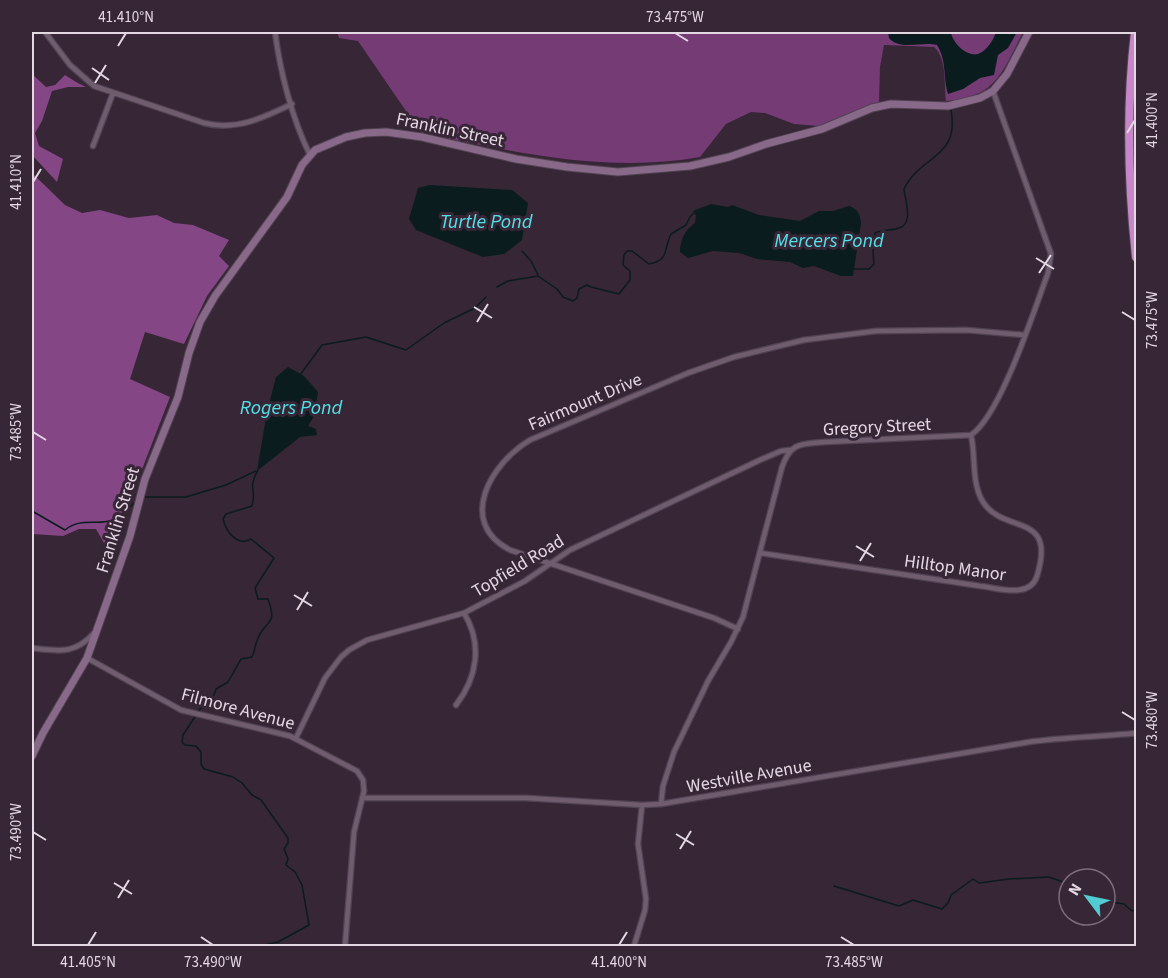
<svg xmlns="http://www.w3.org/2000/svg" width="1168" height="978" viewBox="0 0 1168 978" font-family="'Source Sans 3',sans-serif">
  <rect width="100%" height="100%" fill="#362636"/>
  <path fill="#743b75" d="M337 32H1023C1003 71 996 98 946 101 944 85 947 58 934 47L884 45 880 67 879 102 819 126 794 124 765 113 751 112 726 124 700 157C606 174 512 151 421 133L358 41 339 38Z"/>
  <path fill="#854686" d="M32 74 46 87 55 85 65 75 76 82 86 87H68L52 91 42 121 35 133 39 146 63 159 57 182 32 155Z
    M32 173 65 205 82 213 100 210 129 218 157 215 174 223 193 225 229 240 219 256 229 266 207 296 184 344 145 332 130 379 170 397 127 508 112 557 96 529H79L63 536 32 534Z"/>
  <path fill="#0a1c1d" d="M888 32H951C952 42 966 57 978 54 987 51 994 39 996 32H1017L1008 48 998 55 994 75 980 78 963 89 948 94C943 78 947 61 937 45 922 41 900 51 889 38Z
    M430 185 512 190 528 203 522 240 504 254 483 257 416 230 409 219 418 188Z
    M711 204 728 207 732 205 759 215 800 221 819 211H833L849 206C858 209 860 214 861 223L853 276H841L814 266 803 268 790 262 757 259 739 253 713 251 688 258 680 252C680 240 685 230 695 223L696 215 693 211Z
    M288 367 304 376 318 392 314 416 308 426 316 429 317 435 300 437 257 471 267 412 276 377Z"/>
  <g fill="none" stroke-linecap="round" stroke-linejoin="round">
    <path stroke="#0a1c1d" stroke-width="1.5" d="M522 251 531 261 538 275
      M854 269H869L874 264 873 252 875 233C883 229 891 231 899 228 914 224 905 200 904 189 921 154 960 159 951 110
      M497 287 508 281 538 276 557 289 563 297 573 301 577 298 579 289 587 285 591 287 619 294 630 280V271L623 265 624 255 627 251H632L649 264C670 260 663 250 671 234L686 225 690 217 695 212
      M300 375 322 345 366 337 406 350 444 323 475 308 486 297
      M258 470C247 489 257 490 252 506L226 514 223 519C226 532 238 547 251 539L274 558 255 588 258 599H268C278 627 266 618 258 638 255 644 255 651 252 657L241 659 228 682 216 689 214 695 200 709 183 735 182 742 185 745 196 746 201 752V764L204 769 233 777 242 783 252 795 261 800 288 838V843L284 849 288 859 286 865 295 872 302 885 309 925 278 942 260 946
      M143 497H186L226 485 256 471
      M32 511 65 530C82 516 99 527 115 519 125 513 128 509 136 501
      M834 886 899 906 913 900 942 909 948 903 951 895 973 879 979 883 1009 879 1049 877 1069 884
      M1105 901 1124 904 1132 911 1136 910"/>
    <g stroke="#514351" stroke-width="7">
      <path id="minor" d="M45 32 70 65 94 86 204 123C236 131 263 118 292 104
        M275 32C280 71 292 119 310 155
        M93 146 113 93
        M760 553 980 586C998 588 1030 599 1037 576 1057 511 1004 535 983 502 971 483 976 456 971 435
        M738 629 714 618 510 550C456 522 491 463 530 440L688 373 734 357 804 340 876 331 966 330 1025 335
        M32 648C59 651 75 655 95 632
        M87 658 181 710 290 736 357 771 363 780 364 791 354 832 345 946
        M456 705C477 678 483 644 464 613
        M296 738 325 678 341 657 349 650 367 640 464 613 525 581 570 550 760 460 781 451 790 450
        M362 798H526L642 805 661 804 1029 742C1064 737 1100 737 1136 733
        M661 804 663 786 674 752 708 681 731 642 743 617 782 467C791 442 801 444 825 442L971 435C1001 415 1034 310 1048 273L1051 254 993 91
        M634 946 645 910 646 899 638 844 642 805"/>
    </g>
    <g stroke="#514351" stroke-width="9">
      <path id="secondary" d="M32 756 43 733 87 658 130 536 145 479 178 397 189 353 200 322 215 296 287 197 302 165 315 150 346 137 365 133 386 132 422 137 516 159 567 167 618 172 690 166 729 157 766 144 822 129 872 108 891 104 948 106 980 98 993 91 1007 74 1029 32"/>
    </g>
    <g stroke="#514351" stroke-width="10">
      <path id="motorway" d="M1135 32C1126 107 1128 182 1136 257"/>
    </g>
    <use href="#minor" stroke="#6f5c6f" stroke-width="4.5"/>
    <use href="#secondary" stroke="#896989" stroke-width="7"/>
    <use href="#motorway" stroke="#c786c7" stroke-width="8"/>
  </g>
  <path fill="none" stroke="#e4d8e3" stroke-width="2" d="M675 33 688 41M118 46 126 33M92 68 109 80M95 83 106 65M1127 133 1135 120M33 182 41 169M1036 258 1054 269M1039 273 1051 255M474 307 492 318M1122 312 1135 320M477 322 488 304M33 432 46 440M856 546 874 557M860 561 871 543M294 595 312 606M297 610 308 592M1122 712 1135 720M33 832 46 840M676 834 694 845M680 849 691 831M114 883 132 894M118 898 129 880M201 937 213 945M841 937 854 945M88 945 96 932M619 945 627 932"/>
  <g text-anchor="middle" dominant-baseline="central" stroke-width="6" stroke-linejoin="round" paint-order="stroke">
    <g font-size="18" fill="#e4d8e3" stroke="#362636">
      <text transform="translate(450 130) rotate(12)">Franklin Street</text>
      <text transform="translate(585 402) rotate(-23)">Fairmount Drive</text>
      <text transform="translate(877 427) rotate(-3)">Gregory Street</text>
      <text transform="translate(118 520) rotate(-73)">Franklin Street</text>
      <text transform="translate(518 566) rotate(-31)">Topfield Road</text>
      <text transform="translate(955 568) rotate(8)">Hilltop Manor</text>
      <text transform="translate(238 709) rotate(15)">Filmore Avenue</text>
      <text transform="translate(749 776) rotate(-10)">Westville Avenue</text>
    </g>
    <g font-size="20" font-style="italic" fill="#52e1e8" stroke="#362636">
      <text x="486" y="222">Turtle Pond</text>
      <text x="829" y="241">Mercers Pond</text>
      <text x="291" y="408">Rogers Pond</text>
    </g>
  </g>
  <rect width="1168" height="978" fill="none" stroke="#362636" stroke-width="66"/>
  <g transform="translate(1087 897) rotate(302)"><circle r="28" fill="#362636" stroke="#7c6d7b" stroke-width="1.5"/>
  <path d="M0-4.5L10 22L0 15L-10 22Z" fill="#51ccd2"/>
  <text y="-9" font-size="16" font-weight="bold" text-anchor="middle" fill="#e4d8e3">N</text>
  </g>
  <rect x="33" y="33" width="1102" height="912" fill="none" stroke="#e4d8e3" stroke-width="2"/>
  <g font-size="15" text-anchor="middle" fill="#e4d8e3">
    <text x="126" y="22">41.410°N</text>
    <text x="675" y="22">73.475°W</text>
    <text transform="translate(1152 120) rotate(-90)" y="5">41.400°N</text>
    <text transform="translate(16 182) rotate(-90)" y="5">41.410°N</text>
    <text transform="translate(1152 320) rotate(-90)" y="5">73.475°W</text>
    <text transform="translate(16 432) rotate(-90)" y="5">73.485°W</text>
    <text transform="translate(1152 720) rotate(-90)" y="5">73.480°W</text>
    <text transform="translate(16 832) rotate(-90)" y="5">73.490°W</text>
    <text x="88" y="967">41.405°N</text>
    <text x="213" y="967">73.490°W</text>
    <text x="619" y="967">41.400°N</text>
    <text x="854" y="967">73.485°W</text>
  </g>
</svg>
